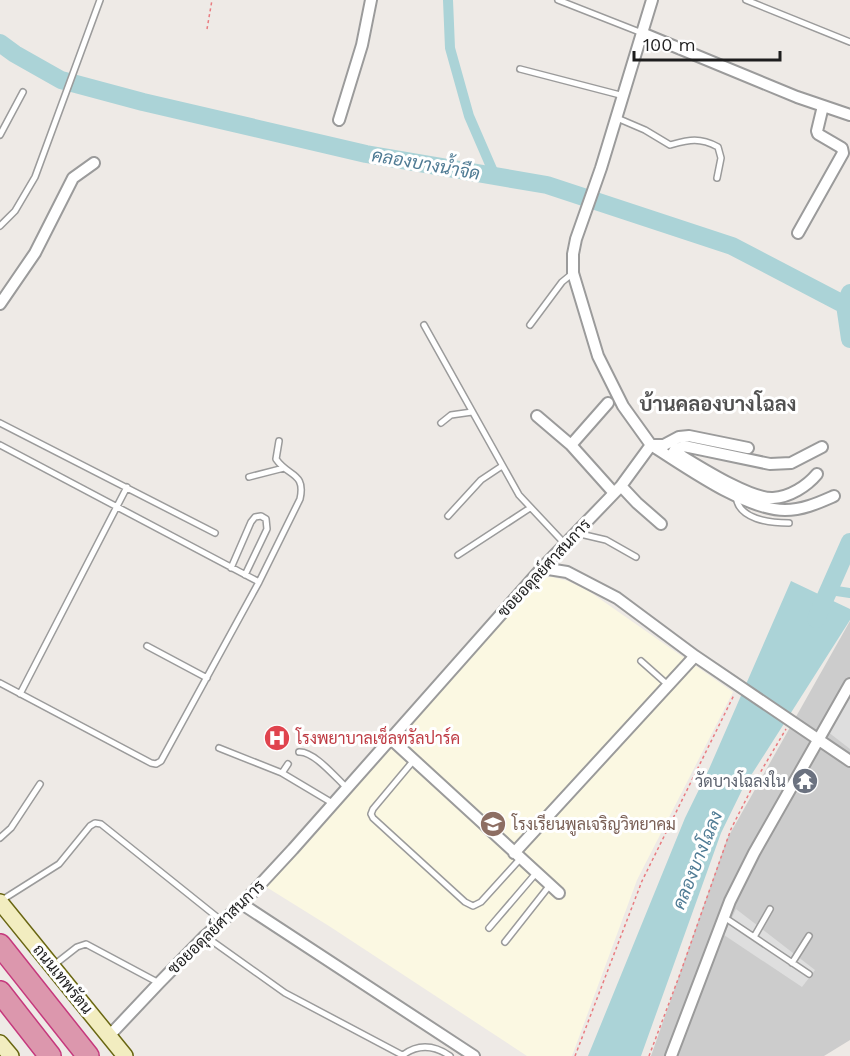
<svg xmlns="http://www.w3.org/2000/svg" width="850" height="1056" viewBox="0 0 850 1056" font-family="'Work Sans',Sarabun,sans-serif">
  <rect width="100%" height="100%" fill="#eeeae6"/>
  <path fill="#fbf8e2" d="M552 577 568 581 590 592 733 692 637 880 572 1056H527L329 926 263 885 535 578Z"/>
  <path fill="#ccc" d="M850 621V1040L824 1056H651L727 839Z"/>
  <path fill="#dedede" d="M850 679V749L823 728Z
    M736 909 815 970 802 987 724 935Z"/>
  <path fill="#abd3d7" d="M791 581 850 609V620L743 788 721 833 641 1056H588L685 818 709 769Z"/>
  <g fill="none" stroke-linecap="round" stroke-linejoin="round">
    <path stroke="#abd3d7" stroke-width="10" d="M448 0 450 48 469 116 495 176
      M830 590 850 593"/>
    <path stroke="#abd3d7" stroke-width="18" d="M0 43 15 54 61 80 143 102 366 154 547 185 732 246 845 305
      M850 293 845 305 850 339
      M816 619 850 542"/>
    <g stroke="#9b9b9b" stroke-width="8">
      <path id="lane" d="M558 0 642 33
        M746 0 850 42
        M520 69 624 96
        M617 118 645 130 670 145C689 140 699 137 718 147L721 158 717 178
        M0 135 23 92
        M0 226 15 211 35 177 100 0
        M424 325 519 495 565 544
        M530 325 562 282 573 273
        M0 423 215 533
        M441 423 451 415 472 412
        M0 445 259 582
        M249 477 284 468
        M736 495C737 520 771 523 789 523
        M448 516 481 480 502 466
        M576 533 606 540 636 557
        M458 555 530 508
        M231 568 251 522 255 517 261 516 266 519 267 529 245 575
        M147 646 207 678
        M641 661 668 685
        M0 683 151 763 156 764 161 761 259 582 300 499C306 472 288 477 276 459L279 441
        M20 694 127 487
        M219 748 282 773 334 804
        M299 752C314 751 336 778 347 788
        M414 760 373 809 371 814 373 818 465 902 473 906 481 902 520 859
        M282 773 288 764
        M0 838 11 828 40 784
        M2 900 59 864 90 826 95 823 101 824 222 921
        M724 917 809 974
        M489 928 537 872
        M205 936 285 993 404 1056
        M754 937 770 909
        M505 942 550 885
        M792 963 809 936
        M54 965 77 947 86 944 159 983
        M403 1055C418 1044 434 1045 450 1056"/>
    </g>
    <g stroke="#9b9b9b" stroke-width="14">
      <path id="street" d="M642 33 797 97 850 115
        M339 120 362 45 371 0
        M798 233 843 153 842 148 818 134 817 131 823 106
        M0 304 35 253 73 178 94 163
        M537 416 571 445 614 493
        M571 445 608 403
        M651 445C685 466 745 510 785 510 803 510 818 503 834 496
        M652 445H664L679 437 689 436 748 448
        M674 451 684 446 770 464 791 463 822 447
        M680 455C700 467 750 499 773 498 790 497 807 486 817 474
        M621 486 637 503 661 524
        M542 568 567 572 617 598 695 656 850 761
        M391 739 559 893
        M514 853 695 656
        M242 904 474 1056
        M109 1036 159 983 205 936 242 904 293 849 542 568 621 486 651 445 623 406 598 356 573 273V254L576 239 601 168 652 0
        M671 1056 730 901 754 853 850 684"/>
    </g>
    <g stroke="#696612" stroke-width="18">
      <path id="secondary" d="M0 902 125 1056
        M0 1043 11 1056"/>
    </g>
    <g stroke="#c6397d" stroke-width="24">
      <path id="highway" d="M0 945 88 1056
        M0 992 50 1056"/>
    </g>
    <path stroke="#e97c80" stroke-width="1.5" stroke-dasharray="3 3" stroke-linecap="butt" d="M207 29 212 0
      M575 1056 642 881 734 695
      M649 1056 680 974 731 829 757 778 786 729"/>
    <use href="#lane" stroke="#fff" stroke-width="5"/>
    <use href="#street" stroke="#fff" stroke-width="10"/>
    <use href="#secondary" stroke="#f2edc0" stroke-width="15"/>
    <use href="#highway" stroke="#dc97ad" stroke-width="21"/>
  </g>
  <defs>
    <g id="hospital-disc" transform="scale(1.35)"><circle r="9.5" fill="#e0444e" stroke="#fff"/><path d="M-5-5h3v3.5h4V-5h3V5h-3V1.5h-4V5h-3Z" fill="#fff"/></g>
    <g id="temple-disc" transform="scale(1.35)"><circle r="9.5" fill="#6b7280" stroke="#fff"/><path d="M0-6L5-2H3V0L6.5 2.5H4V6H1.5V3h-3V6H-4V2.5H-6.5L-3 0V-2H-5Z" fill="#fff"/></g>
    <g id="school-disc" transform="scale(1.35)"><circle r="9.5" fill="#8d6e63" stroke="#fff"/><path d="M0-5L7-2L0 1L-7-2ZM-4 1L0 2.5L4 1V4Q0 6-4 4Z" fill="#fff"/></g>
  </defs>
  <g fill-rule="evenodd">
    <use href="#hospital-disc" x="277" y="738"/>
    <use href="#temple-disc" x="805" y="781"/>
    <use href="#school-disc" x="493" y="824"/>
  </g>
  <g text-anchor="middle" dominant-baseline="central" stroke-width="6" stroke-linejoin="round" paint-order="stroke">
    <g font-size="16" fill="#1e1e1e" stroke="#fff">
      <text transform="translate(544 568) rotate(-47)">ซอยอดุลย์ศาสนการ</text>
      <text transform="translate(216 927) rotate(-44)">ซอยอดุลย์ศาสนการ</text>
      <text transform="translate(63 979) rotate(51)">ถนนเทพรัตน</text>
    </g>
    <g font-size="16" fill="#be3a42" stroke="#fff" text-anchor="start">
      <text x="296" y="738">โรงพยาบาลเซ็ลทรัลปาร์ค</text>
    </g>
    <g font-size="16" fill="#5b616d" stroke="#fff" text-anchor="end">
      <text x="786" y="781">วัดบางโฉลงใน</text>
    </g>
    <g font-size="16" fill="#785e54" stroke="#fff" text-anchor="start">
      <text x="512" y="824">โรงเรียนพูลเจริญวิทยาคม</text>
    </g>
    <g font-size="18" font-style="italic" fill="#4f7b94" stroke="#fff">
      <text transform="translate(426 164) rotate(10)">คลองบางน้ำจืด</text>
      <text transform="translate(697 860) rotate(-68)">คลองบางโฉลง</text>
    </g>
    <g font-size="20" font-weight="bold" fill="#515151" stroke="#fff">
      <text x="718" y="404">บ้านคลองบางโฉลง</text>
    </g>
  </g>
  <path d="M634 51v9h146v-9" fill="none" stroke="#1e1e1e" stroke-width="3"/>
  <text x="643" y="51" font-size="18" fill="#1e1e1e" stroke="#ffffff" stroke-width="4.5" paint-order="stroke">100 m</text>
</svg>
